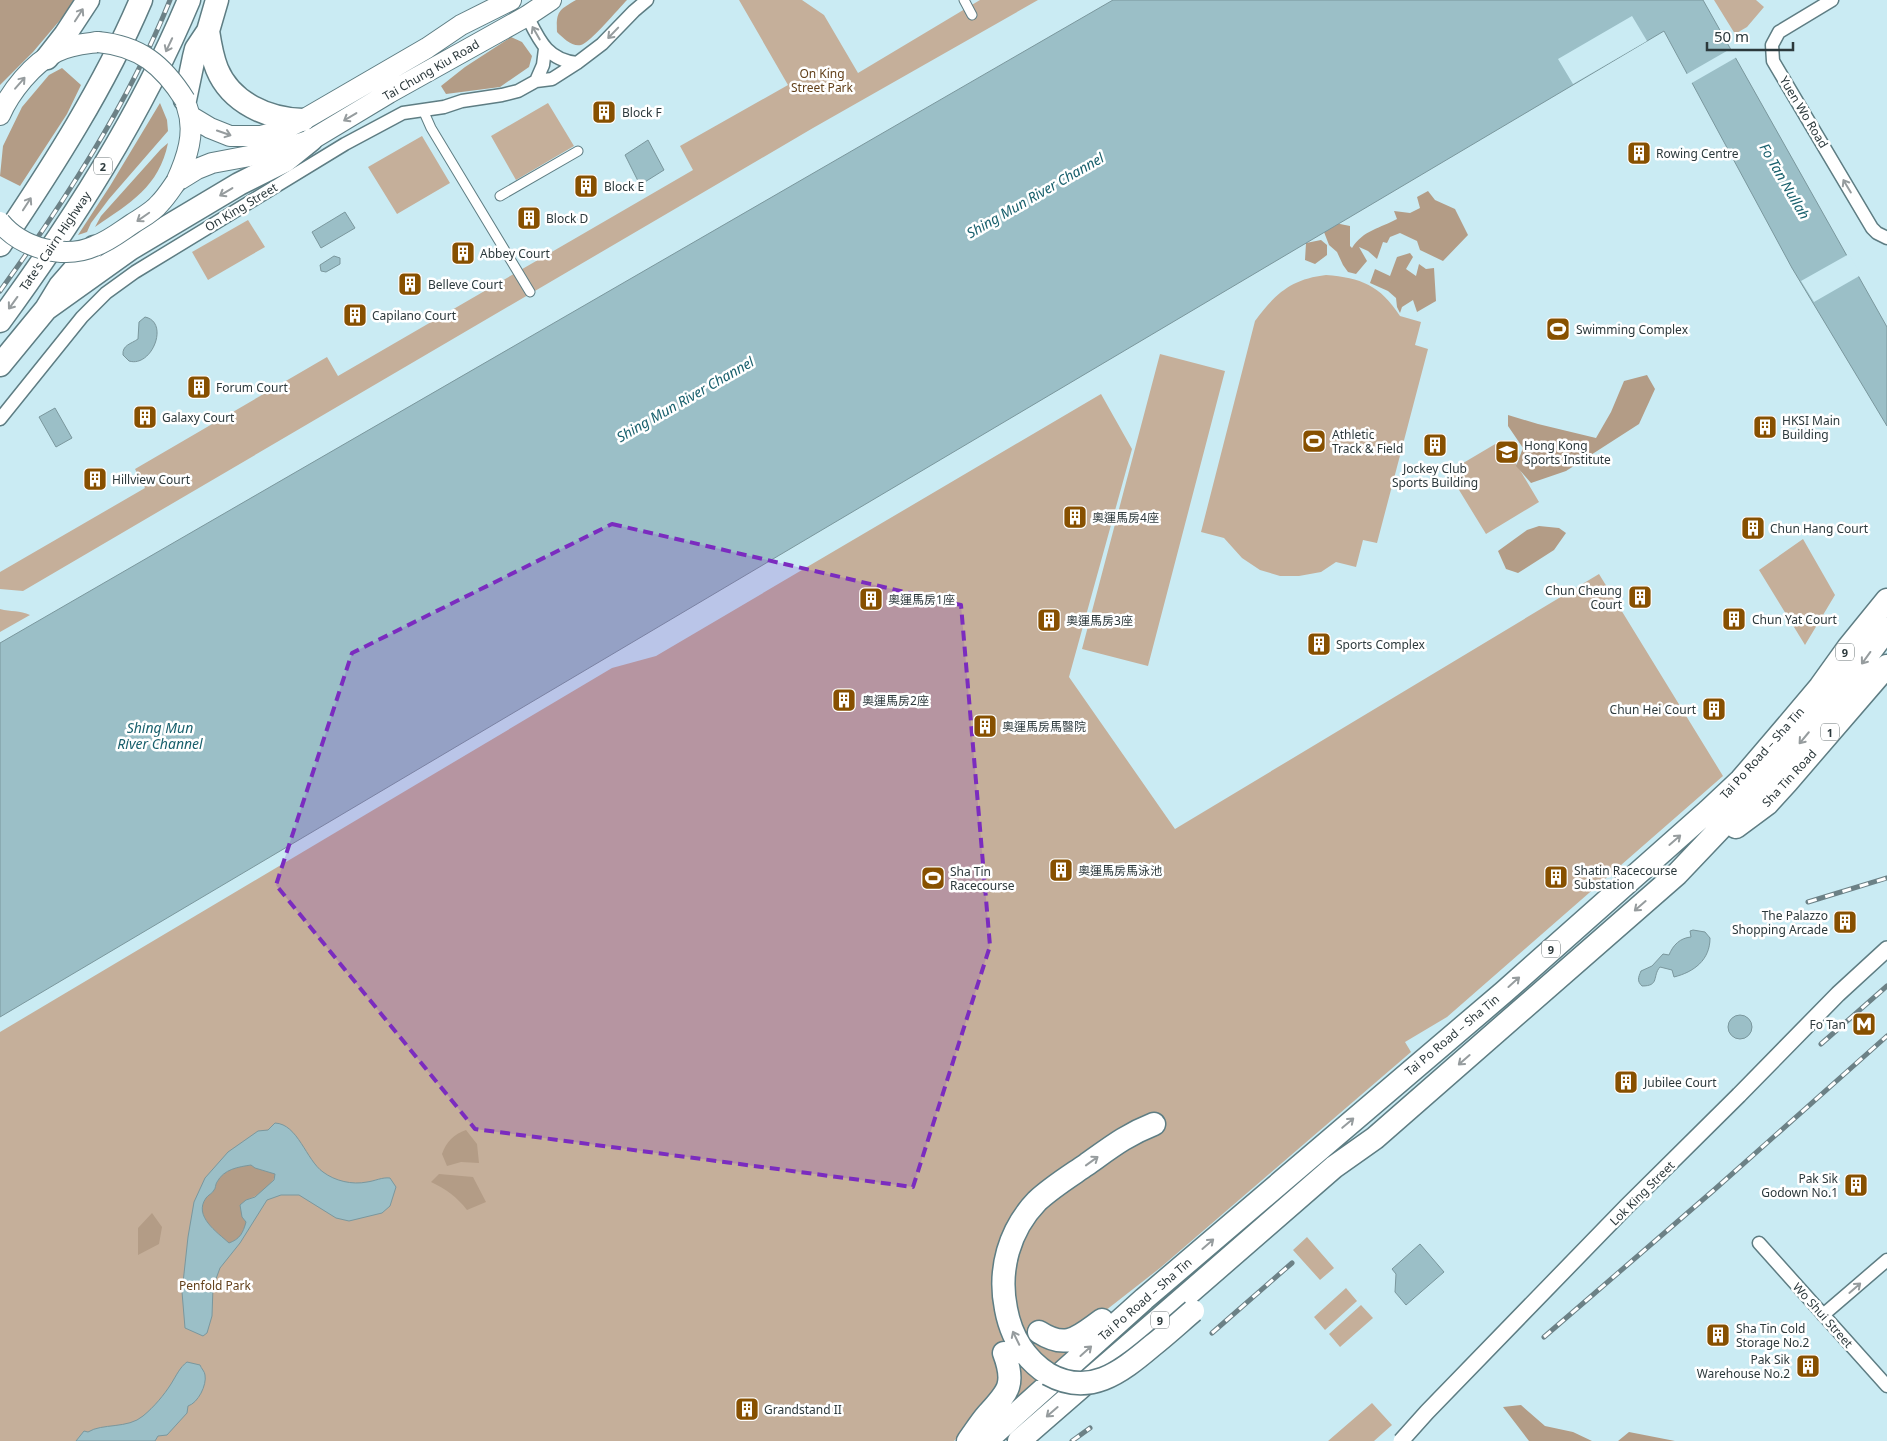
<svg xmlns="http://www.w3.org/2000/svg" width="1887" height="1441" viewBox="0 0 1887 1441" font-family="'Noto Sans','Noto Sans TC',sans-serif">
  <rect width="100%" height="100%" fill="#caebf3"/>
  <path fill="#c5af9a" d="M739 0H802L824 15 858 73 980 0H1038L813 128 23 591 0 589V572L145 488 135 469 327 357 338 376 693 170 680 146 788 85Z
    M1714 0H1756L1764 7 1747 27 1735 34Z
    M548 103 574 146 516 180 491 136Z
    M422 136 450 183 397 214 368 167Z
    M248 220 265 247 208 280 192 252Z
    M1326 275C1361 278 1380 285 1400 316L1421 322 1415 345 1428 349 1377 543 1363 540 1356 567 1336 562 1321 572 1299 576H1280L1260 570 1242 558 1224 538 1201 532 1255 321C1275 294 1291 279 1326 275Z
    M1160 354 1225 371 1148 666 1082 649Z
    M1101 394 1132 449 1069 677 1175 829 1599 574 1723 776 1447 1017 1405 1042 1411 1052 1160 1268 1087 1325 1093 1334 993 1421 982 1410 954 1441H0V1032L612 668 656 656Z
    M1502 440 1539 502 1486 534 1448 472Z
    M1803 539 1835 595 1805 645 1759 570Z
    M0 609C11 612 20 610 30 615L0 632Z
    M1307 1237 1334 1268 1320 1280 1293 1250Z
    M1346 1288 1357 1301 1325 1330 1314 1317Z
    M1361 1305 1373 1318 1340 1347 1329 1334Z
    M1372 1403 1392 1425 1374 1441H1328Z"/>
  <path fill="#b39c86" d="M0 0H77L33 52 0 85Z
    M576 0H627C619 8 590 43 581 45 572 47 563 38 557 32 556 11 559 10 576 0Z
    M511 37 522 42 532 56 529 67 500 87 446 94 441 86 465 67Z
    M62 68 81 85 67 114 20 186 0 176 3 146 22 107 49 75Z
    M160 103 167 120 168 131 109 199 91 223 87 232 78 235 110 186Z
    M168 143C159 187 130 203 95 227L101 216 161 149Z
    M1428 191 1435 200 1455 209 1468 235 1443 261 1420 250 1417 241 1400 233 1390 237 1387 243 1383 242 1377 259 1368 251 1359 247 1367 261 1356 274 1348 272 1343 265 1337 252 1329 245 1324 232 1335 223 1350 226V246L1352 248C1363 230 1381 228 1397 219L1394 211 1410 213 1420 208 1417 197Z
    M1321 240 1327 245V255L1315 264 1305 260 1306 243Z
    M1410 253 1413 257 1406 269 1416 276 1419 264 1426 269 1434 268 1436 301 1417 312 1413 300 1402 307 1400 313 1397 307 1396 298 1388 291 1370 283 1375 269 1390 276 1397 257Z
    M1647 375 1655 389 1639 424 1566 471 1531 483 1516 466 1523 448 1508 426V415L1538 424 1596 438 1611 412 1624 381Z
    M1539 526 1559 528 1566 533 1554 550 1518 573 1506 569 1498 551 1527 530Z
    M466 1130 477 1144 479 1163 461 1162 447 1166 442 1154C446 1142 454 1134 466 1130Z
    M251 1165 255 1168 275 1174C273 1186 257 1196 246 1200 243 1209 240 1214 246 1222 243 1233 240 1239 229 1243 218 1232 193 1216 206 1198 208 1195 213 1193 214 1190 216 1188 215 1185 217 1183 224 1169 237 1167 251 1165Z
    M439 1174 473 1177 486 1202 467 1210C457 1197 446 1189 431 1182Z
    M152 1213 162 1227 159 1244 138 1255V1228Z
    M1521 1405 1545 1426 1573 1432 1592 1441H1529L1503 1407Z
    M1629 1432 1675 1441H1618Z"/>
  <path fill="#9bbfc7" stroke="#7a979d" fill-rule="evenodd" d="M1113 0H1703L1887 327V426L1792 268 1664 31 0 1017V643Z
    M648 140 664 170 640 185 625 155Z
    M345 212 355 228 321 248 312 232Z
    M334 256 340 258V264L326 272 321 271 320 265Z
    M145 317C170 322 152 368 129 361L123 355C122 345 131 344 138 339L139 322Z
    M55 408 72 438 56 447 39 417Z
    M1693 930 1705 932 1710 938C1710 960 1694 972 1674 977L1672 970 1660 967C1652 976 1660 986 1642 986 1637 981 1638 978 1641 971L1652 966 1663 954 1669 955C1673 945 1680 938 1691 937L1690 931Z
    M1728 1027a12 12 0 1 1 24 0a12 12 0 1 1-24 0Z
    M275 1123C298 1124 306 1160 323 1172 335 1181 352 1185 367 1182 375 1181 382 1177 390 1178L396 1187 390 1206 382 1213 349 1221 336 1218 299 1195H281L267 1200 240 1243 220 1268 213 1287 212 1316 207 1333 203 1336 185 1328 182 1292 188 1237 194 1202 205 1178 228 1152 258 1131 268 1130ZM251 1165 255 1168 275 1174 274 1180 255 1197 246 1200 240 1205 242 1217 246 1222C243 1233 240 1239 229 1243 217 1232 193 1216 206 1198 208 1195 213 1193 214 1190 216 1188 215 1185 217 1182 224 1169 238 1167 251 1165Z
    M1420 1244 1444 1272 1406 1305 1395 1292 1396 1274 1392 1269Z
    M187 1362 200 1365C201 1368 205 1372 205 1375 207 1385 198 1403 188 1406L187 1413 167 1435 158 1436 155 1441H76L84 1431 88 1432C102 1423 128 1429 143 1416 154 1407 164 1395 171 1384 176 1376 180 1367 187 1362Z"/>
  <path fill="#caebf3" d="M1632 16 1647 41 1573 84 1558 59Z
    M1732 48 1737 57 1690 84 1685 75Z
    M1849 254 1861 275 1814 302 1801 281Z"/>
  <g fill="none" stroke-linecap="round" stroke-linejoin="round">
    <g stroke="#5e7d83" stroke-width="11">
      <path id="pedestrian" d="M964 0 972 15
        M423 110 431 128 530 292
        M500 196 578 151"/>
    </g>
    <g stroke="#5e7d83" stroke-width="15">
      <path id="minor" d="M1832 0 1779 32 1772 45 1773 61 1872 228 1877 233 1887 238
        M527 16C539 40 547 60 577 63
        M536 81 543 65 545 49
        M0 419 82 317 106 293 135 272 345 144 403 113 444 107 462 101 502 95 518 91 536 81 552 79 577 63 602 44 634 11 647 0
        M1759 1243 1887 1386
        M1823 1315 1887 1260"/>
    </g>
    <g stroke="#5e7d83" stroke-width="18">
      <path id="tertiary" d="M1739 1095 1838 994 1887 949"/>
    </g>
    <g stroke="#5e7d83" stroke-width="22">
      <path id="primary" d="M0 115C10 92 33 63 56 52 69 45 84 44 98 42
        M190 116 210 128 230 136H261L280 131 303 120 427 48 461 25 511 0
        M176 182 197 169 212 163 281 150 311 140 389 93 527 16 551 0
        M176 182C187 158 196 132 187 107"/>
    </g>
    <g stroke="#5e7d83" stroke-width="25">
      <path id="motorway" d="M208 31C210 44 212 57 217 69 231 103 268 119 303 120
        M47 58 65 35 88 0
        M185 100 194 57 196 49 208 31 217 0
        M0 245C53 166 104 87 141 0
        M46 309 130 249 239 184 285 161 311 140
        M0 321C73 221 141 115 189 0
        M0 365 46 309 60 286 94 247
        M1736 827 1767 804 1787 782 1887 666
        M1039 1332C1067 1350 1078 1337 1102 1320
        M1048 1374C1025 1359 1011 1336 1006 1309 998 1270 1009 1230 1037 1201 1052 1187 1070 1176 1086 1165 1110 1148 1126 1135 1154 1124
        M968 1441C974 1433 980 1423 987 1415 1008 1392 1016 1385 1004 1353
        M986 1441 1144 1299 1504 992 1708 811 1741 780 1777 738 1820 687 1848 648 1887 600
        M1019 1441 1334 1167 1375 1138 1677 874 1791 754 1827 710 1887 629"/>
    </g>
    <use href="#pedestrian" stroke="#fff" stroke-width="9"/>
    <use href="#minor" stroke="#fff" stroke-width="12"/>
    <use href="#tertiary" stroke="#fff" stroke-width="15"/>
    <use href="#primary" stroke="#fff" stroke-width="20"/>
    <use href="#motorway" stroke="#fff" stroke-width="22"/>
    <g stroke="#6c8186" stroke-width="5">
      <path id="rail" d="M0 291C65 201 128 104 170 0
        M1808 902 1887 878
        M1821 1044 1887 986
        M1212 1333 1292 1263
        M1544 1337 1714 1190 1887 1036
        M1072 1441 1090 1428"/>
    </g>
    <use href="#rail" stroke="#fff" stroke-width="3" stroke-dasharray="9" stroke-linecap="butt"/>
    <g stroke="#5e7d83" stroke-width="18" stroke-linecap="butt">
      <path id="tertiary-bridge" d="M1401 1441 1427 1412 1627 1206 1739 1095"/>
    </g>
    <g stroke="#5e7d83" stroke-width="22" stroke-linecap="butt">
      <path id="primary-bridge" d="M98 42C140 46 163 65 185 100
        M0 222C21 248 64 260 95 246 109 241 120 232 132 224 141 218 153 212 160 203 166 197 171 189 176 182"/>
    </g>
    <g stroke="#5e7d83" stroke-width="25" stroke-linecap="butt">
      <path id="motorway-bridge" d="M1048 1374C1089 1397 1120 1373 1152 1346 1166 1335 1179 1323 1193 1311"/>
    </g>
    <use href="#tertiary-bridge" stroke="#fff" stroke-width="15"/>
    <use href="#primary-bridge" stroke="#fff" stroke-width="20"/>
    <use href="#motorway-bridge" stroke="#fff" stroke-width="22"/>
  </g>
  <defs><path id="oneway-shaft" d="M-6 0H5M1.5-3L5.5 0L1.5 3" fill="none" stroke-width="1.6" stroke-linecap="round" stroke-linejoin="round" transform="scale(1.25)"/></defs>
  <g stroke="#969c9e">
    <use href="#oneway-shaft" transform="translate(79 15) rotate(-57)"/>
    <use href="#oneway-shaft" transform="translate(536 33) rotate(-120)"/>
    <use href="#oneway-shaft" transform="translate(613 33) rotate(134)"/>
    <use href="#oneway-shaft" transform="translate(169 45) rotate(115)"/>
    <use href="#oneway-shaft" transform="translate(20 83) rotate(-49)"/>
    <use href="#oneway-shaft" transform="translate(350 117) rotate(149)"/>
    <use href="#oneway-shaft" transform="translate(224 133) rotate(19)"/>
    <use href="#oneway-shaft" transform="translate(1847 186) rotate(-121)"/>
    <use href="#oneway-shaft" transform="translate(226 192) rotate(149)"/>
    <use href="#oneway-shaft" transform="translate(27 204) rotate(-57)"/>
    <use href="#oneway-shaft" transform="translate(143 217) rotate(145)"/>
    <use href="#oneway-shaft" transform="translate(13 303) rotate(126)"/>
    <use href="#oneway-shaft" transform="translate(1866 658) rotate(126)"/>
    <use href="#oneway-shaft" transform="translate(1804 738) rotate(130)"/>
    <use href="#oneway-shaft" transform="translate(1675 840) rotate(-41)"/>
    <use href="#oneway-shaft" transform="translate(1640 906) rotate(139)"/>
    <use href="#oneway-shaft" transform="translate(1514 982) rotate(-42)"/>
    <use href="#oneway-shaft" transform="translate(1464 1060) rotate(139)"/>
    <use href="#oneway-shaft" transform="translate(1348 1123) rotate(-40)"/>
    <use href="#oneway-shaft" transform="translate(1092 1161) rotate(-36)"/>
    <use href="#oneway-shaft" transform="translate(1208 1244) rotate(-41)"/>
    <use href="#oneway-shaft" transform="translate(1855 1288) rotate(-41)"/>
    <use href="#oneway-shaft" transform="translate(1016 1338) rotate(-116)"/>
    <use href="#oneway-shaft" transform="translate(1086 1351) rotate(-42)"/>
    <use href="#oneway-shaft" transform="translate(1052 1412) rotate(139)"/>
  </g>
  <path fill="#7b2cbf" fill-opacity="0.2" stroke="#7b2cbf" stroke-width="4" stroke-dasharray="10 6" stroke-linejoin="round" d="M612 524 961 605 990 946 913 1187 475 1129 276 885 352 653Z"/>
  <defs>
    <g id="building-square" transform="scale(1.25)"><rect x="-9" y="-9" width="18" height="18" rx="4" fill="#875000" stroke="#fff"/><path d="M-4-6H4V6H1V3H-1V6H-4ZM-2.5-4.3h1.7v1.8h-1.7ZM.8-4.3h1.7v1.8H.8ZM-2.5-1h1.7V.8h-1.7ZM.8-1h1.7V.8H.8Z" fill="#fff"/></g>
    <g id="stadium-square" transform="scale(1.25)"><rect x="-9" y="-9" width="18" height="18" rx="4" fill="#875000" stroke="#fff"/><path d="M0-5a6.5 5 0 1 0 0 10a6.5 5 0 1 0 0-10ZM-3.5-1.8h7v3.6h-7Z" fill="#fff"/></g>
    <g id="university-square" transform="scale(1.25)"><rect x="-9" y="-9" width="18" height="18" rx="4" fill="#875000" stroke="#fff"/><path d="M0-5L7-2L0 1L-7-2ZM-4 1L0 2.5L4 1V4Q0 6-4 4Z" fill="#fff"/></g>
    <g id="metro-square" transform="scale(1.25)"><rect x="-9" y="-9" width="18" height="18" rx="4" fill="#875000" stroke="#fff"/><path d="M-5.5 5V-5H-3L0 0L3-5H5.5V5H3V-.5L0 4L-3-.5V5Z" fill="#fff"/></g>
  </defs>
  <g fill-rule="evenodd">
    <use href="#building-square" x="604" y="112"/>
    <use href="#building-square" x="1639" y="153"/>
    <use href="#building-square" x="586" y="186"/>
    <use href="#building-square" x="529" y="218"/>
    <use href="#building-square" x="463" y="253"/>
    <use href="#building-square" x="410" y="284"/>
    <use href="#building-square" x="355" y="315"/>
    <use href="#stadium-square" x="1558" y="329"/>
    <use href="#building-square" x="199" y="387"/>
    <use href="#building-square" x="145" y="417"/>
    <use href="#building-square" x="1765" y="427"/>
    <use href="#stadium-square" x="1314" y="441"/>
    <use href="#building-square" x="1435" y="445"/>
    <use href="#university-square" x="1507" y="452"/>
    <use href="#building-square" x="95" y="479"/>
    <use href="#building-square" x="1075" y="517"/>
    <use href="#building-square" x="1753" y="528"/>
    <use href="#building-square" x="1640" y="597"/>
    <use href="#building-square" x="871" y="599"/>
    <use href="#building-square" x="1734" y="619"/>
    <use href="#building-square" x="1049" y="620"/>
    <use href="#building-square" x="1319" y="644"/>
    <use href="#building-square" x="844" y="700"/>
    <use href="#building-square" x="1714" y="709"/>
    <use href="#building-square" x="985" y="726"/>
    <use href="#building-square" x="1061" y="870"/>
    <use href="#building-square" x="1556" y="877"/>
    <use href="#stadium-square" x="933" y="878"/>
    <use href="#building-square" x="1845" y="922"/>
    <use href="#metro-square" x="1864" y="1024"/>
    <use href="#building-square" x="1626" y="1082"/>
    <use href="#building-square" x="1856" y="1185"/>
    <use href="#building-square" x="1718" y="1335"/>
    <use href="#building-square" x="1808" y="1366"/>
    <use href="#building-square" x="747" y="1409"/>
  </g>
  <g text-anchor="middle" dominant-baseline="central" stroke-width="5" stroke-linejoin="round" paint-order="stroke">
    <g fill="#fff" stroke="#6b7476" stroke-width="1">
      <rect x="94" y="157.5" width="18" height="17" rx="4"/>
      <rect x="1836" y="643.5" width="18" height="17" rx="4"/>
      <rect x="1821" y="723.5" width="18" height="17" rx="4"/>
      <rect x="1542" y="940.5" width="18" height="17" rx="4"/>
      <rect x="1151" y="1311.5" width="18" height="17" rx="4"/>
    </g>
    <g font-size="11" font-weight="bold" fill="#2c393c">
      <text x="103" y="166">2</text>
      <text x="1845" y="652">9</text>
      <text x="1830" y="732">1</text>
      <text x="1551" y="949">9</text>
      <text x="1160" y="1320">9</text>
    </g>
    <g font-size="12" fill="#2c393c" stroke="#fff">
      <text transform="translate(431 70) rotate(-30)">Tai Chung Kiu Road</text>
      <text transform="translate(1804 112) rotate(59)">Yuen Wo Road</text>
      <text transform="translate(241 207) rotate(-31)">On King Street</text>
      <text transform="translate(55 241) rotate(-56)">Tate's Cairn Highway</text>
      <text transform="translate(1762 753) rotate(-48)">Tai Po Road – Sha Tin</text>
      <text transform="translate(1789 778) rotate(-47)">Sha Tin Road</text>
      <text transform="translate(1452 1035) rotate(-40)">Tai Po Road – Sha Tin</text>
      <text transform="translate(1642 1193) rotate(-45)">Lok King Street</text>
      <text transform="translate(1145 1299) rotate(-41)">Tai Po Road – Sha Tin</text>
      <text transform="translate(1823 1315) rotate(48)">Wo Shui Street</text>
    </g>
    <g font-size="12" fill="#62401a" stroke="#fff">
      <text x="822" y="73">On King<tspan x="822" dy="14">Street Park</tspan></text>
      <text x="215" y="1285">Penfold Park</text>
    </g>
    <g font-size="12" fill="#2c393c" stroke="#fff" text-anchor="start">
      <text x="622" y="112">Block F</text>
      <text x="1656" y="153">Rowing Centre</text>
      <text x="604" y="186">Block E</text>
      <text x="546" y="218">Block D</text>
      <text x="480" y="253">Abbey Court</text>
      <text x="428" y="284">Belleve Court</text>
      <text x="372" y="315">Capilano Court</text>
      <text x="1576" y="329">Swimming Complex</text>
      <text x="216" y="387">Forum Court</text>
      <text x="162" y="417">Galaxy Court</text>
      <text x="1782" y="420">HKSI Main<tspan x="1782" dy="14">Building</tspan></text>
      <text x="1332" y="434">Athletic<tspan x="1332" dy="14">Track &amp; Field</tspan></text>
      <text x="1524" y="445">Hong Kong<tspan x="1524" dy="14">Sports Institute</tspan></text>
      <text x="1435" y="468" text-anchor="middle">Jockey Club<tspan x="1435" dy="14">Sports Building</tspan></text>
      <text x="112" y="479">Hillview Court</text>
      <text x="1092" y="517">奧運馬房4座</text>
      <text x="1770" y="528">Chun Hang Court</text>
      <text x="1622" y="590" text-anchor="end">Chun Cheung<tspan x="1622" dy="14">Court</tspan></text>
      <text x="888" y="599">奧運馬房1座</text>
      <text x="1752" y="619">Chun Yat Court</text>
      <text x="1066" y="620">奧運馬房3座</text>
      <text x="1336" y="644">Sports Complex</text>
      <text x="862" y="700">奧運馬房2座</text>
      <text x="1696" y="709" text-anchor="end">Chun Hei Court</text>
      <text x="1002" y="726">奧運馬房馬醫院</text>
      <text x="1078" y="870">奧運馬房馬泳池</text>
      <text x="1574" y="870">Shatin Racecourse<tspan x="1574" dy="14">Substation</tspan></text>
      <text x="950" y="871">Sha Tin<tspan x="950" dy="14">Racecourse</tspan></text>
      <text x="1828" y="915" text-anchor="end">The Palazzo<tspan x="1828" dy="14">Shopping Arcade</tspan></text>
      <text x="1846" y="1024" text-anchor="end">Fo Tan</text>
      <text x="1644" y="1082">Jubilee Court</text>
      <text x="1838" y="1178" text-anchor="end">Pak Sik<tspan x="1838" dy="14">Godown No.1</tspan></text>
      <text x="1736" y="1328">Sha Tin Cold<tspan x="1736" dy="14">Storage No.2</tspan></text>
      <text x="1790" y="1359" text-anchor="end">Pak Sik<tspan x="1790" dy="14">Warehouse No.2</tspan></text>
      <text x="764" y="1409">Grandstand II</text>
    </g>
    <g font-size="14" font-style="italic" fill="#19606d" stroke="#fff">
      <text transform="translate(1785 181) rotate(60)">Fo Tan Nullah</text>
      <text transform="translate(1035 195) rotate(-30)">Shing Mun River Channel</text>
      <text transform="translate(685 399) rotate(-30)">Shing Mun River Channel</text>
      <text x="160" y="727">Shing Mun<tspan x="160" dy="16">River Channel</tspan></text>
    </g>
  </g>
  <path d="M1707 42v8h86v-8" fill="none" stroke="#2c393c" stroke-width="2.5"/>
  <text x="1714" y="42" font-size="15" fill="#2c393c" stroke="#ffffff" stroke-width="4" paint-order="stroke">50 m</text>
</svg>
